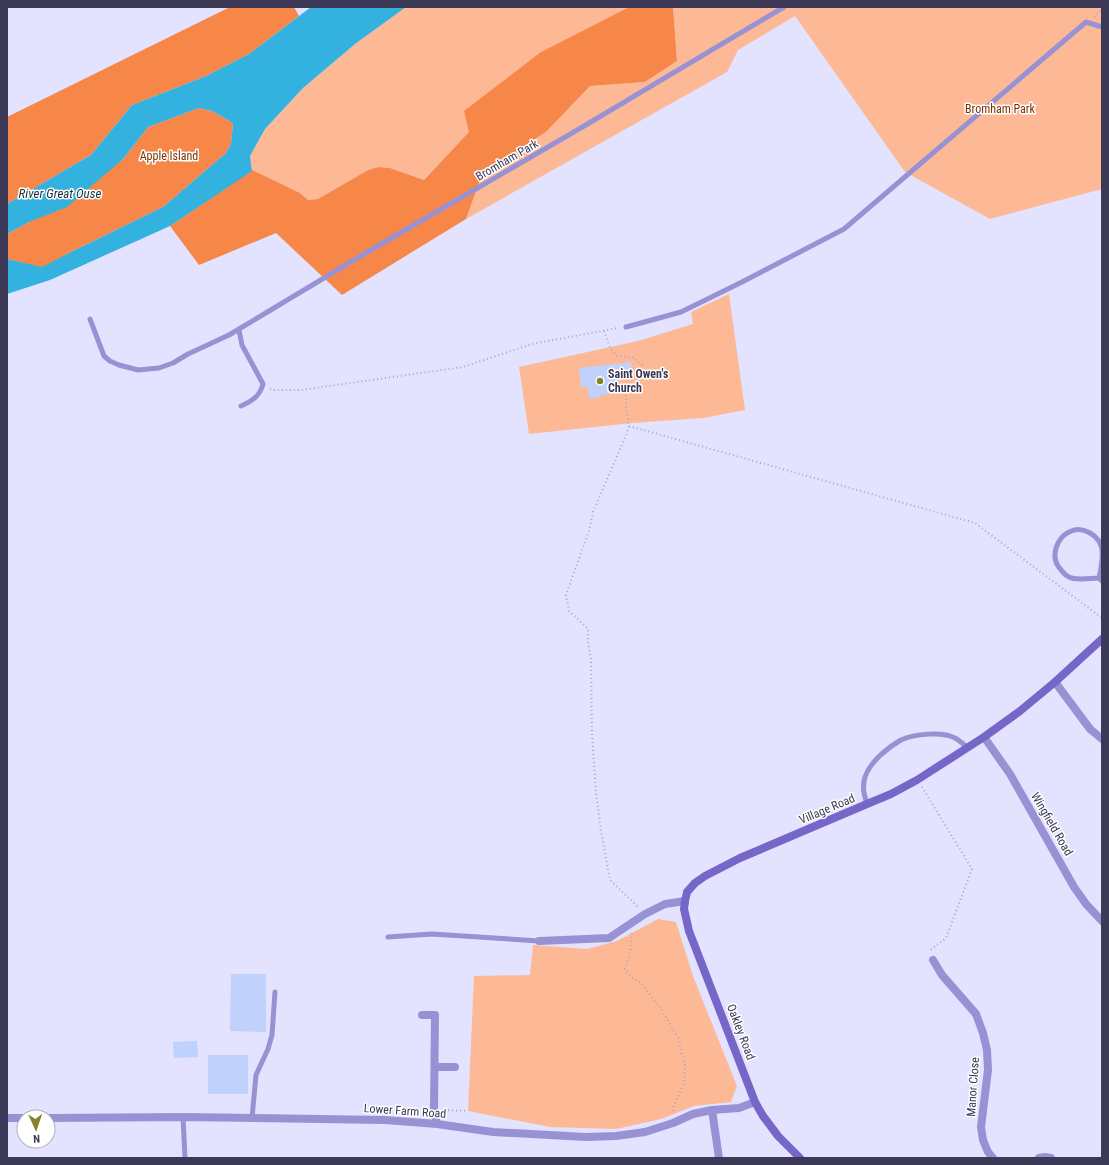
<svg xmlns="http://www.w3.org/2000/svg" width="1109" height="1165" viewBox="0 0 1109 1165" font-family="'Roboto Condensed',sans-serif">
  <rect width="100%" height="100%" fill="#e3e2ff"/>
  <path fill="#fdb996" d="M406 7H629L541 52 469 132 424 180 390 168 378 167 368 170 318 199 308 200 300 193 252 171 250 156 265 129 303 88 355 44Z
    M673 7H1102V189L990 219 905 172 795 16 738 50 727 72 466 219 483 172 546 132 590 86 645 82 677 61Z
    M729 294 745 410 703 418 632 423 529 434 519 367 638 341 693 324 691 312Z
    M658 919 676 922 693 976 737 1086 731 1102 694 1106 661 1119 616 1129 550 1127 468 1111 474 976 530 975 533 945 587 949 617 941Z"/>
  <path fill="#f78749" d="M230 7H294L299 16 249 54 206 76 132 105 91 155 7 204V117Z
    M629 7H673L677 61 645 82 590 86 546 132 483 172 466 219 342 295 276 233 199 265 170 226 252 170 300 193 308 200 318 199 368 170 378 167 390 168 424 180 469 132 464 111 541 52Z
    M199 108 212 111 233 123 231 144 226 153 163 207 73 251 42 268 7 259V234L29 222 123 159 148 127Z"/>
  <path fill="#33b1df" d="M311 7H406L355 44 303 88 265 129 250 156 252 171 170 226 50 280 7 294V259L42 267 73 251 163 207 226 153 231 144 233 123 212 111 199 108 148 127 123 159 67 207 29 222 7 234V204L91 155 132 105 206 76 249 54Z"/>
  <path fill="#c0d1fc" d="M631 362 632 378 619 379V384H612L613 390H610L611 394 601 395V397L589 399 588 387H581L579 368Z
    M231 974H266V1032L230 1031Z
    M197 1041 198 1057 174 1058 173 1042Z
    M208 1055H248V1094H208Z"/>
  <g fill="none" stroke-linecap="round" stroke-linejoin="round">
    <path stroke="#a8a6c3" stroke-width="2" stroke-dasharray="1 3" stroke-linecap="butt" d="M1094 17 1102 10
      M604 331 610 347 617 356 634 358 642 365C640 379 638 384 626 391V407L629 426 627 433 593 512 589 531 566 595 569 611 588 629V641L591 660 592 735 596 792 601 831 610 880 638 907
      M270 389 274 390H301L463 367 532 344 618 328
      M629 426 975 523 1102 618
      M922 787 972 869 946 938 929 951
      M632 933 630 952 625 969 633 978 641 983 660 1007 678 1038 685 1065 684 1083 673 1108V1113
      M444 1110 468 1111"/>
    <path stroke="#9892d4" stroke-width="5" d="M90 319 104 356 110 361 119 365 138 370 159 368 173 363 188 354 229 335 369 251 579 129 784 7
      M626 327 681 312 742 282 844 229 1086 22 1102 27
      M239 330 242 345 263 384C260 396 252 401 241 406
      M1099 578C1091 578 1076 581 1069 577 1064 575 1061 570 1058 566 1051 555 1057 538 1069 532 1082 525 1100 535 1102 550 1103 558 1101 569 1099 578L1102 581
      M867 804C864 795 862 787 865 777 870 762 887 748 901 740 914 734 942 731 955 738 959 740 963 744 967 747
      M388 937 432 934 539 941
      M183 1117 185 1158
      M252 1118 256 1075 268 1049 272 1035 275 992"/>
    <path stroke="#9892d4" stroke-width="8" d="M1055 682 1090 729 1102 739
      M984 737 1010 774 1074 887 1086 904 1102 921
      M539 941 609 938 645 914 665 904 685 901
      M933 960 942 975 976 1014 983 1033 987 1050 988 1070 981 1127 983 1140 988 1152 993 1158
      M422 1015H435L434 1110 437 1124
      M435 1067H455
      M712 1110 719 1158
      M7 1118H24
      M48 1118 183 1117 385 1120 437 1124 493 1132 586 1137 616 1136 645 1132 673 1123 693 1114 712 1110 739 1108 755 1102
      M1039 1158 1045 1157 1051 1158"/>
    <path stroke="#7566c8" stroke-width="8" d="M800 1158 778 1136 763 1116 755 1102 689 931 684 909 685 901 687 892 695 883 705 876 740 858 867 804 891 794 917 780 984 737 1020 711 1055 682 1102 639"/>
  </g>
  <circle fill="#85822b" stroke="#fff" stroke-width="1.5" cx="600" cy="381" r="4"/>
  <g text-anchor="middle" dominant-baseline="central" stroke-width="3" stroke-linejoin="round" paint-order="stroke">
    <g font-size="12" fill="#793301" stroke="#fff">
      <text x="1000" y="109">Bromham Park</text>
      <text x="169" y="156">Apple Island</text>
    </g>
    <g font-size="12" fill="#3b3955" stroke="#fff">
      <text transform="translate(507 160) rotate(-30)">Bromham Park</text>
      <text transform="translate(827 809) rotate(-23)">Village Road</text>
      <text transform="translate(1052 824) rotate(60)">Wingfield Road</text>
      <text transform="translate(741 1032) rotate(69)">Oakley Road</text>
      <text transform="translate(973 1087) rotate(-86)">Manor Close</text>
      <text transform="translate(405 1111) rotate(4)">Lower Farm Road</text>
    </g>
    <g font-size="12" font-weight="bold" fill="#3b3955" stroke="#fff" text-anchor="start">
      <text x="608" y="374">Saint Owen's<tspan x="608" dy="14">Church</tspan></text>
    </g>
    <g font-size="13" font-style="italic" fill="#18313c" stroke="#fff">
      <text x="60" y="193">River Great Ouse</text>
    </g>
  </g>
  <rect width="1109" height="1165" fill="none" stroke="#3b3955" stroke-width="16"/>
  <g transform="translate(36 1129) rotate(177)"><circle r="19" fill="#ffffff" stroke="#b1b0bb"/>
  <path d="M0-3L7 15L0 10L-7 15Z" fill="#85822b"/>
  <text y="-6" font-size="11" font-weight="bold" text-anchor="middle" fill="#3b3955">N</text>
  </g>
</svg>
